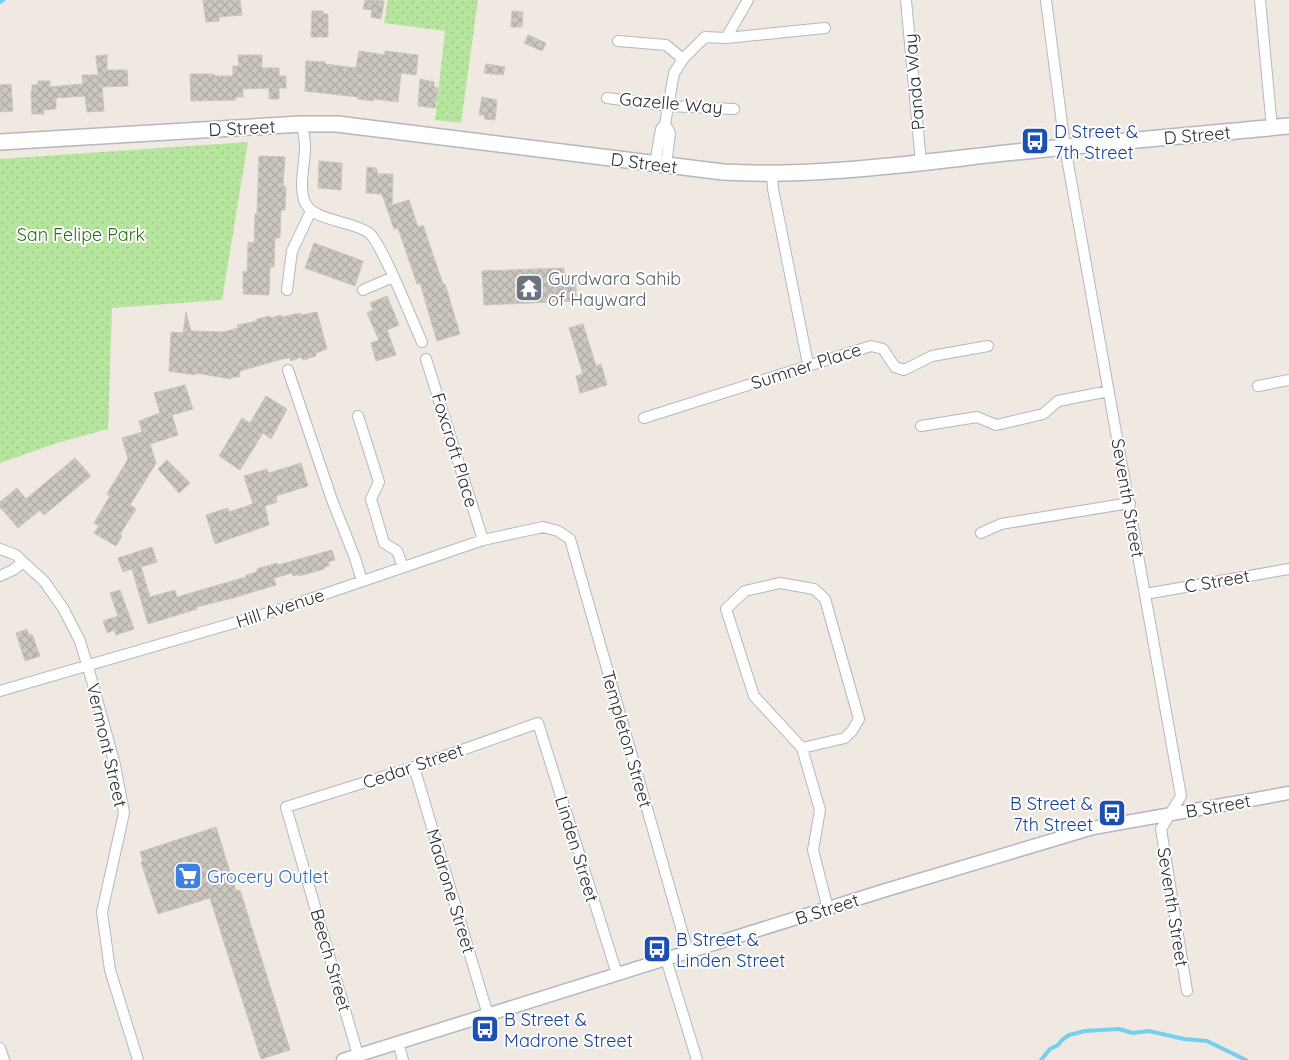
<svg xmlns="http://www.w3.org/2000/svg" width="1289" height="1060" viewBox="0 0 1289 1060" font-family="Quicksand,sans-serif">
  <defs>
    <pattern id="grass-dots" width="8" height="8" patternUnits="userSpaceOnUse" patternTransform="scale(1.25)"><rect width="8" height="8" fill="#b6e59e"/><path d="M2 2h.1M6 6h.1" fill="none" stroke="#9dc588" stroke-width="1.8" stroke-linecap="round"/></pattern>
    <pattern id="building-cross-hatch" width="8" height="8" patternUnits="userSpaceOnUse" patternTransform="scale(1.25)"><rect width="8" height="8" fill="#cbc7bf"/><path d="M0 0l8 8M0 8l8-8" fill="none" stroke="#afaba4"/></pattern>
  </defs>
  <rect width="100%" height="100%" fill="#efe9e1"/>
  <path fill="url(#grass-dots)" d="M388 0H478L461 123 435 120 445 31 384 23Z
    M248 142 222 300 112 308 108 429 57 443 0 463V159Z"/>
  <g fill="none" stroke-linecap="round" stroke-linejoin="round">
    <path stroke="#75cff0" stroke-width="4" d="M0 2 3 0
      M1041 1060 1050 1049 1058 1045 1062 1040 1069 1035 1085 1031 1119 1029 1133 1033 1149 1031 1184 1039 1207 1041 1246 1060"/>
  </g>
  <path fill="url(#building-cross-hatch)" stroke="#cbc5ba" d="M203 0H240L242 15 219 17V21L206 22Z
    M365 0 384 1 381 19 371 17 372 10 363 9Z
    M312 11H323V14H328V37H311Z
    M512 11 523 12 522 27H511Z
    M528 35 546 43 542 51 524 43Z
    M359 51 385 55V51L418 55 416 75 401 73 398 102 374 99 373 101 358 99V97L305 91 306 61 325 62V64L356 68Z
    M107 55V70H127L128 86 102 87 104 111 87 112 85 96 56 98V109L43 110 44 114H32L31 91H32V85H38V81H50V87L83 84 82 75H98L96 56Z
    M238 55H262V68H279V76H286V88H279V99H269V88L243 89V97H235L236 100 191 101 190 74H214L215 76H233V66H239Z
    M486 64 505 67 503 75 484 73Z
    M420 79 434 82V87L438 88 435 108 418 106Z
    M11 84 13 111 0 112V85Z
    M482 97 497 100 495 120 484 119 485 115H479Z
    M259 156 285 157 283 186 286 187 285 210H281L280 238H275L274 267H270L269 295 243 294V271L247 272 248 242 254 243 255 214H257Z
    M319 161 342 163 341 190 318 188Z
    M367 167 376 168 378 174H393L392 205 409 200 418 227 423 225 443 284H445L460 334 437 341 420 283 417 284 398 228 394 229 382 194 366 193Z
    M314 243 363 261 355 286 305 268Z
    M564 268V275L576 274V301L484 305 482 271Z
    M387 296 399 325 387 330 396 355 376 361 371 343 379 340 367 313 373 310 370 303Z
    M186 312 191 331 224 332 238 328 237 325 257 321V319L270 316 271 318 281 315 282 317 300 313 301 315 317 312 327 349 316 353V356L303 360 301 357 291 361 290 358 282 359 240 371 239 377H232L231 379 196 373 195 375 169 371 171 332 183 333Z
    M583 324 596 366 601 364 607 385 580 393 576 376 583 374 569 328Z
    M185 385 193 409 172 415 178 435 150 444 156 463 130 505 136 509 120 534 122 536 116 546 94 533 99 526 94 523 110 496 107 494 128 459 122 438 142 432 139 421 160 413 154 393Z
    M266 396 287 409 271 439 263 433 240 470 219 456 242 418 250 423Z
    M75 458 91 476 44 515 40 510 18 528 0 507V502L17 488 26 499Z
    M167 460 190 483 179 493 158 469Z
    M301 463 308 486 276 496 277 502 265 506 269 525 215 544 206 515 228 508 229 512 253 504 244 476 267 469 269 473Z
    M152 547 157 562 141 567 150 597 175 590 177 597 246 577V575L257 572V569L277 563 278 565 332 550 335 560 328 562 329 566 324 567V569L299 576V574L293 576 292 573 274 578 276 585 233 598 196 607 197 609 148 624 132 569 123 572 118 558Z
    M120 590 134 629 116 635 114 630 107 633 103 621 118 616 110 593Z
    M27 629 29 635 32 634 40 656 25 661 16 633Z
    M216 827 236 891 240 890 290 1050 261 1059 210 898 158 914 141 862 143 861 140 852Z"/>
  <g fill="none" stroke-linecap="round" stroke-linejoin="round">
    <g stroke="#b4b7c1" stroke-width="12">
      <path id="minor" d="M906 0 921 163
        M1046 0 1065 147 1181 796 1161 829 1187 991
        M1260 0 1272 128
        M726 38 825 28
        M618 41 666 45 683 59
        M607 98 668 106 734 109
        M302 124C303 131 305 139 305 147 305 164 299 183 304 200 311 222 352 220 369 233 382 243 413 323 422 342
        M665 124 670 133 666 165
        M655 164 661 129 665 124 674 73 683 59 705 37 726 38 748 0
        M772 174 773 189 808 364
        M287 290 292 251 311 211
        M363 290 393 277
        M426 359 483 540
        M288 370 332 500 355 558 362 581
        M1258 386 1289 380
        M358 416 379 482 371 499 384 543 397 551 403 567
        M644 418 871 346 883 349 895 367 904 370 932 356 988 346
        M921 426 977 417 996 425 1043 414 1058 401 1109 391
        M981 533 1001 524 1130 503
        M0 549 16 555 23 562 44 581 63 608 80 641 92 681 115 765 124 813 102 912 110 970 138 1060
        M0 576 13 570 23 562
        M780 583 814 589 825 599 859 719 852 731 845 738 802 748 754 696 726 609 745 591Z
        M1145 594 1289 569
        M0 691 275 611 483 540 543 527 558 531 570 539 688 952
        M802 748 820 810 813 850 828 909
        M414 767 488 1015
        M666 959 697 1060
        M398 1043 403 1060
        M0 1048 4 1060
        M358 1055 286 807 414 767 538 723 617 974"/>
    </g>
    <g stroke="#b4b7c1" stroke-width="15">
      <path id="tertiary" d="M343 1060 886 890 1093 828 1289 793"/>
    </g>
    <g stroke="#b4b7c1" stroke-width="18">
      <path id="secondary" d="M0 142 302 124H337L723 172C828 178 932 160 1036 150 1120 141 1205 134 1289 126"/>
    </g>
    <use href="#minor" stroke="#fff" stroke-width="10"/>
    <use href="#tertiary" stroke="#fff" stroke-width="12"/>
    <use href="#secondary" stroke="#fff" stroke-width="15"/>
  </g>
  <defs>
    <g id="bus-square" transform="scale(1.4375)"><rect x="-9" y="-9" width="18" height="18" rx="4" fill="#1a4fb4" stroke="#fff"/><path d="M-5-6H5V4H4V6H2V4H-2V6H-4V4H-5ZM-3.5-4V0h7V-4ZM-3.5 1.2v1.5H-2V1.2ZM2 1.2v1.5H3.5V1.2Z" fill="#fff"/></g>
    <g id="temple-square" transform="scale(1.4375)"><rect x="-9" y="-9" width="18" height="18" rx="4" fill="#6b7280" stroke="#fff"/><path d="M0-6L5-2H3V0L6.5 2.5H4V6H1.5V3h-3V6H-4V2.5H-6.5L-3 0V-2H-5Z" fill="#fff"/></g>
    <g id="supermarket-square" transform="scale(1.4375)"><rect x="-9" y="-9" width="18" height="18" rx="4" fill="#3f7fe0" stroke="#fff"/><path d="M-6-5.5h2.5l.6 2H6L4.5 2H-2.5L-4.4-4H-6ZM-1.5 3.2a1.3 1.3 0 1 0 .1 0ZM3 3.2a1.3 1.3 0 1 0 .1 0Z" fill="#fff"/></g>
  </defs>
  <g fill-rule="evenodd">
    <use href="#bus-square" x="1035" y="141"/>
    <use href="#temple-square" x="529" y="288"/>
    <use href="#bus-square" x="1112" y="813"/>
    <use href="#supermarket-square" x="188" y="876"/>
    <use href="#bus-square" x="657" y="949"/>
    <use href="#bus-square" x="485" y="1029"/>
  </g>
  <g text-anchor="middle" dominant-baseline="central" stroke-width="4" stroke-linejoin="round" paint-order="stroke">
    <g font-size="18" fill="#2e2e2e" stroke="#fff">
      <text transform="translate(914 82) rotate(-95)">Panda Way</text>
      <text transform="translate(671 103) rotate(5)">Gazelle Way</text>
      <text transform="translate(242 128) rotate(-3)">D Street</text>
      <text transform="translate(1197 135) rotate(-5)">D Street</text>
      <text transform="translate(644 163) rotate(7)">D Street</text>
      <text transform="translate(806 366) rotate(-18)">Sumner Place</text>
      <text transform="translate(455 450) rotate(73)">Foxcroft Place</text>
      <text transform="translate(1128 498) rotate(80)">Seventh Street</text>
      <text transform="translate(1217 581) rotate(-10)">C Street</text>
      <text transform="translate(280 608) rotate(-18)">Hill Avenue</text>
      <text transform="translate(627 739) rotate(74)">Templeton Street</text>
      <text transform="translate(107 745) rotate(77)">Vermont Street</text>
      <text transform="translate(413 766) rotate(-19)">Cedar Street</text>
      <text transform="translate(1218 806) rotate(-10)">B Street</text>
      <text transform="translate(577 849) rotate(73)">Linden Street</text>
      <text transform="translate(451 891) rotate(73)">Madrone Street</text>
      <text transform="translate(1173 907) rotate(81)">Seventh Street</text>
      <text transform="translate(827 909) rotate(-18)">B Street</text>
      <text transform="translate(331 960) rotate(74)">Beech Street</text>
    </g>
    <g font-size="18" fill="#164399" stroke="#fff" text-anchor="start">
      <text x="1054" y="131">D Street &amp;<tspan x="1054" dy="21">7th Street</tspan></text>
      <text x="1093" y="803" text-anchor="end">B Street &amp;<tspan x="1093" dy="21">7th Street</tspan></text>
      <text x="676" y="939">B Street &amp;<tspan x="676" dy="21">Linden Street</tspan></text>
      <text x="504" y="1019">B Street &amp;<tspan x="504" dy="21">Madrone Street</tspan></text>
    </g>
    <g font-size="18" fill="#2c6e1b" stroke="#fff">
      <text x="81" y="234">San Felipe Park</text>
    </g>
    <g font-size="18" fill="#5b616d" stroke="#fff" text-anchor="start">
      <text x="548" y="278">Gurdwara Sahib<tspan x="548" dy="21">of Hayward</tspan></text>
    </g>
    <g font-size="18" fill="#366cbe" stroke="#fff" text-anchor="start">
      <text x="207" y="876">Grocery Outlet</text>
    </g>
  </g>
</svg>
